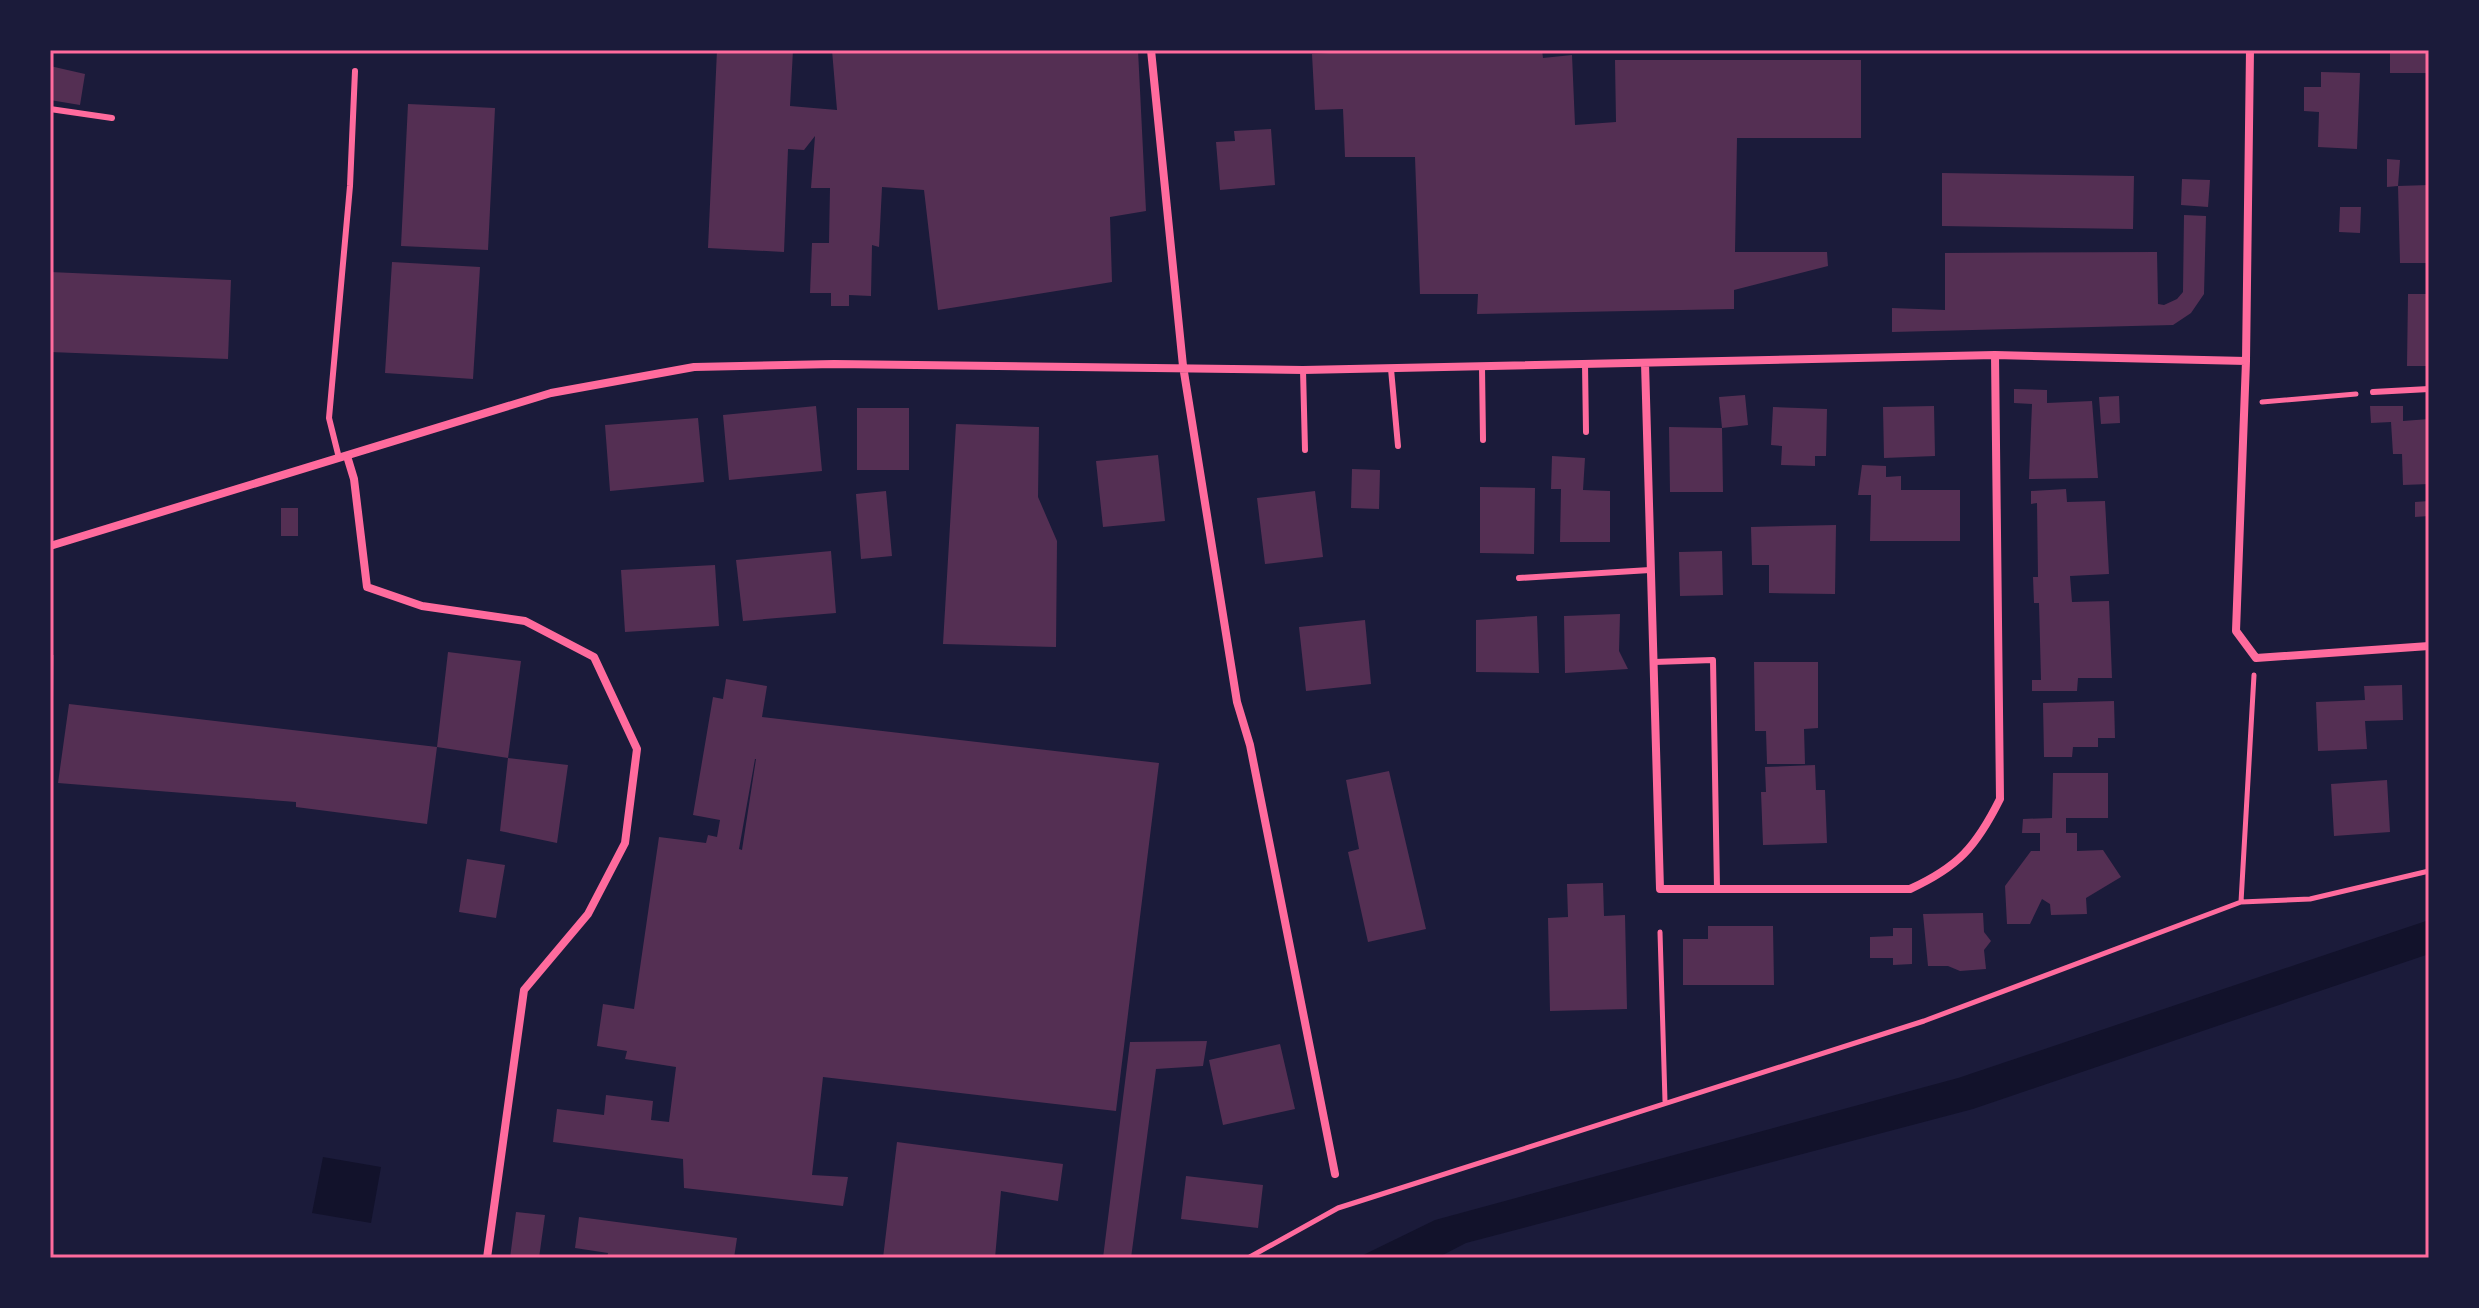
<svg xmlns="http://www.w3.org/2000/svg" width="2479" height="1308" viewBox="0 0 2479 1308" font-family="Lora,serif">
  <rect width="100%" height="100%" fill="#1b1b3a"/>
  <path fill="#12122b" d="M2429 920V954L1973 1109 1466 1243 1437 1258H1357L1435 1220 1958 1078Z
    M323 1157 381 1167 371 1223 312 1213Z"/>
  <path fill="#542f53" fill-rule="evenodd" d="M717 50H793L790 106 837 110 832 50H1138L1146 211 1110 217 1112 282 938 310 924 190 882 187 879 247 872 245 871 296 849 295V306H831V293H810L812 243H829L830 188H811L815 136 804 150 788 149 784 252 708 248Z
    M1385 50H1542L1543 58 1572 55 1575 125 1616 122 1615 60H1861V138H1737L1735 252H1827L1828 266 1734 290V309L1477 314 1478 294H1420L1415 157H1345L1343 109 1315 110 1312 54Z
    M2390 50H2429V73H2390Z
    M50 66 85 74 80 105 50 100Z
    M2321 72 2360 73 2357 149 2318 147 2319 112 2304 111V87H2321Z
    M408 104 495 108 488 250 401 246Z
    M1271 129 1275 185 1220 190 1216 142 1235 141 1234 131Z
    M2387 159 2400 160 2398 186 2387 187Z
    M1942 173 2134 176 2133 229 1942 226Z
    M2182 179 2210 180 2208 207 2181 205Z
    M2429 185V263H2400L2398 186Z
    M2340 207H2361L2360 233 2339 232Z
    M2184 215 2206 216 2204 294 2191 313 2173 325 1892 332V308L1945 310V253L2157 252 2158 304 2164 305 2177 299 2183 292Z
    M392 262 480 267 473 379 385 373Z
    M50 272 231 280 228 359 50 352Z
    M2408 294H2429V366H2407Z
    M2014 389 2047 390V403L2092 401 2098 478 2029 479 2032 404 2014 403Z
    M1745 395 1748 425 1722 428 1719 397Z
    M2119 396 2120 423 2101 424 2099 397Z
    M816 406 822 471 729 480 723 415Z
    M1934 406 1935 456 1884 458 1883 407Z
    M2370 406H2403V421L2429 419V484L2403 485 2402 454H2393L2391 422 2371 423Z
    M1773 407 1827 409 1826 456H1815V466L1781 465 1782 446 1771 445Z
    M857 408H909V470H857Z
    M698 418 704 482 610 491 605 425Z
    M956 424 1039 427 1038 497 1057 541 1056 647 943 644Z
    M1669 427 1722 428 1723 492H1670Z
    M1158 455 1165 521 1103 527 1096 461Z
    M1552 456 1585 458 1583 490 1610 491V542H1560L1561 489H1551Z
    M1862 465 1886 466V477L1901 476V490H1960V541H1870L1871 495H1858Z
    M1352 469 1380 470 1379 509 1351 508Z
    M1480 487 1535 488 1534 554 1480 553Z
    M2066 489 2067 502 2105 501 2109 574 2070 576 2072 602 2109 601 2112 678H2078L2077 691H2032V680H2041L2039 603H2034L2033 577H2038L2037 503 2031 504V491Z
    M886 491 892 556 861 559 856 494Z
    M1315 491 1323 557 1265 564 1257 498Z
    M2429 501V516L2415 517V502Z
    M281 508H298V536H281Z
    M1836 525 1835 594 1769 593V565H1752L1751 527Z
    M831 551 836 613 743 621 736 560Z
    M1722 551 1723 595 1680 596 1679 552Z
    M715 565 719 626 625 632 621 570Z
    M1620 614 1619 651 1628 669 1565 673 1564 616Z
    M1537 616 1539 673 1476 672V620Z
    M1365 620 1371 684 1306 691 1299 627Z
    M448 652 521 661 508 758 437 747Z
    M50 655H54L53 700H50Z
    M1754 662H1818V728L1804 729 1805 764H1767L1766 731H1755Z
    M726 679 767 686 762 717 1159 763 1116 1111 823 1077 812 1175 848 1177 843 1206 684 1188 683 1159 553 1142 557 1109 604 1115 606 1095 653 1101 651 1120 669 1122 676 1067 625 1059 627 1051 597 1046 603 1004 634 1009 659 837 706 843 708 835 717 837 720 820 693 815 713 697 723 699ZM755 759H756L742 850 739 849Z
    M2402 685 2403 720 2365 721 2367 749 2318 751 2316 702 2365 700 2364 686Z
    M2114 701 2115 738H2098V747H2073L2072 757H2044L2043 703Z
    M69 704 437 747 427 824 296 807V802L58 783Z
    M508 758 568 765 557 843 500 831Z
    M1815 765 1816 790H1825L1827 843 1763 845 1761 792H1766L1765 767Z
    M1389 771 1426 929 1368 942 1348 852 1359 849 1346 780Z
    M2053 773H2108V818H2066V833H2077V851L2103 850 2121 877 2086 898 2087 914 2051 915 2050 904 2042 899 2030 924H2007L2005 886 2031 851H2040V833H2022L2023 819 2052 818Z
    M2387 780 2390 832 2334 836 2331 784Z
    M467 859 505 865 496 918 459 912Z
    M1603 883 1604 916 1625 915 1627 1009 1550 1011 1548 918 1568 917 1567 884Z
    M1983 913 1984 932 1991 941 1984 950 1986 969 1960 971 1948 966H1928L1923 914Z
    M1708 926H1773L1774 985H1683V939H1708Z
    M1893 928H1912V964L1893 965V958H1870V937L1893 936Z
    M1207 1041 1203 1066 1156 1069 1131 1258H1103L1130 1042Z
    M1280 1044 1295 1109 1223 1125 1209 1060Z
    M897 1142 1063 1164 1058 1201 1001 1191 995 1258H883Z
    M1186 1176 1263 1185 1258 1228 1181 1219Z
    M516 1212 545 1215 539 1258H510Z
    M579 1217 737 1238 734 1258H607L608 1253 575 1248Z"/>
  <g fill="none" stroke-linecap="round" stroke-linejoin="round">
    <path stroke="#ff6b9d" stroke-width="5" d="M2262 402 2356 394
      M2241 902 2254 675
      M1660 932 1665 1101
      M1248 1258 1338 1208 1924 1021 2241 902 2310 899 2429 871"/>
    <path stroke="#ff6b9d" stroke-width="6" d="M50 109 112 118
      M1585 364 1586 432
      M1482 367 1483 440
      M1391 369 1398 446
      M1303 370 1305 450
      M2373 392 2429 389
      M339 458 329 418 350 186 355 71
      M1519 578 1650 570
      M1654 662 1713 660 1717 888"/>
    <path stroke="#ff6b9d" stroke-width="8" d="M1151 50 1183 366 1237 702 1250 745 1335 1174
      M2250 50 2246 361 2236 631 2256 658 2429 646
      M1645 363 1660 889H1910C1958 867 1976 847 2000 799L1995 355
      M347 456 354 479 367 587 422 606 525 621 594 657 637 749 625 843 588 914 524 990 487 1258
      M50 546 551 393 694 367 834 364 1303 370 1995 355 2246 361"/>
  </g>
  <rect width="2479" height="1308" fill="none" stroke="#1b1b3a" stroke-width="104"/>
  <rect x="52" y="52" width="2375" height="1204" fill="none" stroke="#ff6b9d" stroke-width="3"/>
</svg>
